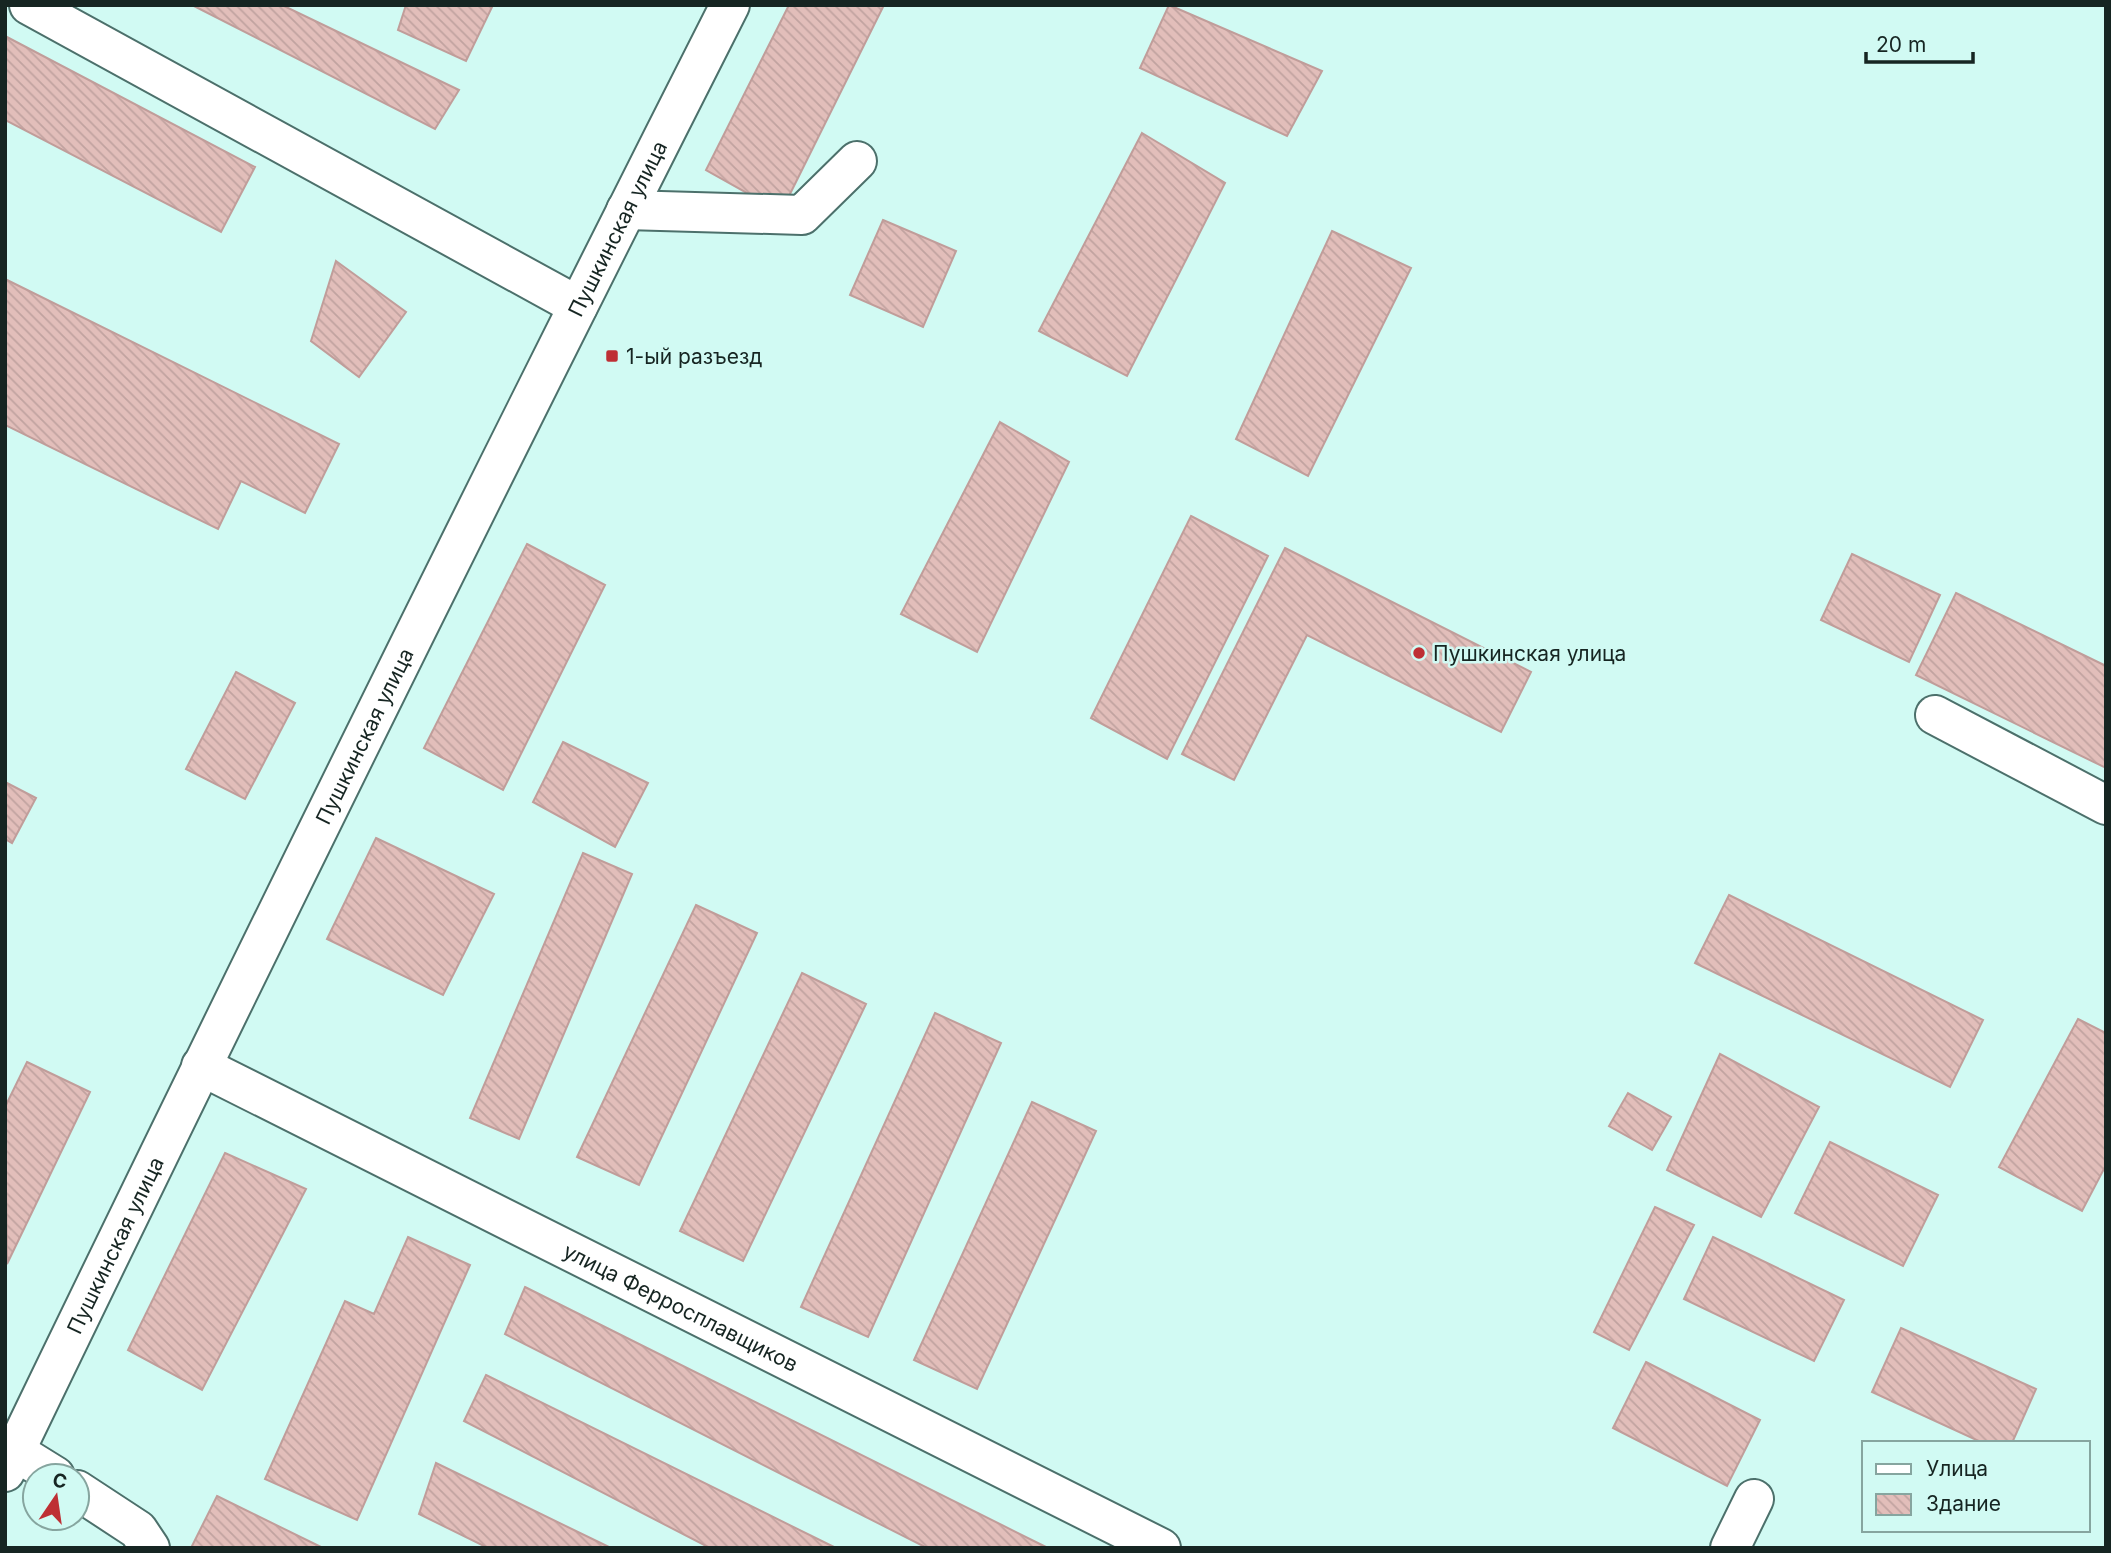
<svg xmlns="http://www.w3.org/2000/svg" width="2111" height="1553" viewBox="0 0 2111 1553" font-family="Inter,sans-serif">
  <defs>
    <pattern id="building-back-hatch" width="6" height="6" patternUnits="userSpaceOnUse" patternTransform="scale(1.75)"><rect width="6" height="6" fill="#e2beba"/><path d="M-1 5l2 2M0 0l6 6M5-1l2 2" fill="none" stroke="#c1a3a0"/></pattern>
  </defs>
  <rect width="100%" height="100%" fill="#d1faf3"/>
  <path fill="url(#building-back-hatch)" stroke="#c09d9a" stroke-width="2" d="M192 5H282L459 90 435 129Z
    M406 5H493L466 61 398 30Z
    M789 5H884L781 212 706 170Z
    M1169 5 1322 71 1287 136 1140 68Z
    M5 36 255 167 221 232 5 120Z
    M1142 133 1225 183 1127 376 1039 331Z
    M883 220 956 251 923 327 850 295Z
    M1332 231 1411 268 1308 476 1236 439Z
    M336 261 406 312 359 377 311 341Z
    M5 279 339 444 305 513 241 481 218 529 5 425Z
    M1000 422 1069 462 977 652 901 614Z
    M1191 516 1268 556 1167 759 1091 718Z
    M527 544 605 585 503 790 424 748Z
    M1285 548 1531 672 1501 732 1307 635 1234 780 1182 754Z
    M1852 554 1940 595 1909 662 1821 620Z
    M1956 593 2106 666V768L1916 675Z
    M236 672 295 703 245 799 186 769Z
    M563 742 648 783 615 847 533 802Z
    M5 782 36 798 12 843 5 839Z
    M376 838 494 894 443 995 327 939Z
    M583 853 632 874 519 1139 470 1118Z
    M1729 895 1983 1020 1950 1087 1695 963Z
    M696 905 757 933 639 1185 577 1157Z
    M802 973 866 1004 743 1261 680 1231Z
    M935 1013 1001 1043 868 1337 801 1307Z
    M2078 1019 2106 1033V1165L2082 1211 1999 1167Z
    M1720 1054 1819 1107 1761 1217 1667 1170Z
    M27 1062 90 1092 7 1264 5 1107Z
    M1628 1093 1671 1117 1652 1150 1609 1126Z
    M1032 1102 1096 1131 977 1389 914 1360Z
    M1830 1142 1938 1195 1903 1266 1795 1213Z
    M225 1153 306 1189 202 1390 128 1350Z
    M1655 1207 1694 1225 1629 1350 1594 1332Z
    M408 1237 470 1265 357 1520 265 1479 345 1301 374 1314Z
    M1713 1237 1844 1300 1814 1361 1684 1299Z
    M525 1287 1048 1548H927L505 1334Z
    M1901 1328 2036 1389 2012 1443H1983L1872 1392Z
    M1646 1362 1760 1420 1727 1486 1613 1428Z
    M486 1375 836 1548H710L464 1421Z
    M436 1463 611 1548H488L419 1514Z
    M217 1496 323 1548H191Z"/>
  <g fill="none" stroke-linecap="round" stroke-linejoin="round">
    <g stroke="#4c706b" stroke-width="42">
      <g id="minor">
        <path d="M29 5 578 306"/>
        <path d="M626 210 802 215 857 161"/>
        <path d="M1935 715 2106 805"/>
        <path id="s1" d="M201 1066 1161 1548"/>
        <path d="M5 1445 55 1476"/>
        <path id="s2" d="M5 1472C242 981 483 492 730 5"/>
        <path d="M77 1490 138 1530 150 1548"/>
        <path d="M1730 1548 1754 1499"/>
      </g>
    </g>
    <use href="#minor" stroke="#fff" stroke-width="38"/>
  </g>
  <g fill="#be2f34" stroke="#d1faf3" stroke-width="2.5">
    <rect x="605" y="349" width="14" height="14" rx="3.5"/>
    <circle cx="1419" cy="653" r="7"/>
  </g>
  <g text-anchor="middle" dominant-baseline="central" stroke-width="5" stroke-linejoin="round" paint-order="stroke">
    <g font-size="21" fill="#162522" stroke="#d1faf3">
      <text stroke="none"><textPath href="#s2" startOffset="1386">Пушкинская улица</textPath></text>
      <text stroke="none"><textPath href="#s2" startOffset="819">Пушкинская улица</textPath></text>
      <text stroke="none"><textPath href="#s2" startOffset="252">Пушкинская улица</textPath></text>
      <text stroke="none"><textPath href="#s1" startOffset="537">улица Ферросплавщиков</textPath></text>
    </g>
    <g font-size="21" fill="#162522" stroke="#d1faf3" text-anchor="start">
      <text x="626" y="356">1-ый разъезд</text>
      <text x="1433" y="653">Пушкинская улица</text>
    </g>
  </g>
  <rect width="2111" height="1553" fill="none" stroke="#162522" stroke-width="14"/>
  <rect x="1862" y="1441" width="228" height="91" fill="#d1faf3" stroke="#86a59f" stroke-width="2"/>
  <rect x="1876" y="1464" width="35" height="10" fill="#ffffff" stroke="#86a59f" stroke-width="2"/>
  <text x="1926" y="1476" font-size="21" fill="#162522">Улица</text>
  <rect x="1876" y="1494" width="35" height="21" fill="url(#building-back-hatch)" stroke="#86a59f" stroke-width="2"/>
  <text x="1926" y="1511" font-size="21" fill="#162522">Здание</text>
  <g transform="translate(56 1497) rotate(13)"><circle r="33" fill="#d1faf3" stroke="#86a59f" stroke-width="2"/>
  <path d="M0-5L12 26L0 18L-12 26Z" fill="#be2f34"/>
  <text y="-10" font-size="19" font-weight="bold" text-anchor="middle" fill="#162522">С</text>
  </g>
  <path d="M1866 52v10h107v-10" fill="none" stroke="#162522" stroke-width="3.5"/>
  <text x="1876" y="52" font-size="21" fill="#162522" stroke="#d1faf3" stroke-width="5" paint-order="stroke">20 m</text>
</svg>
